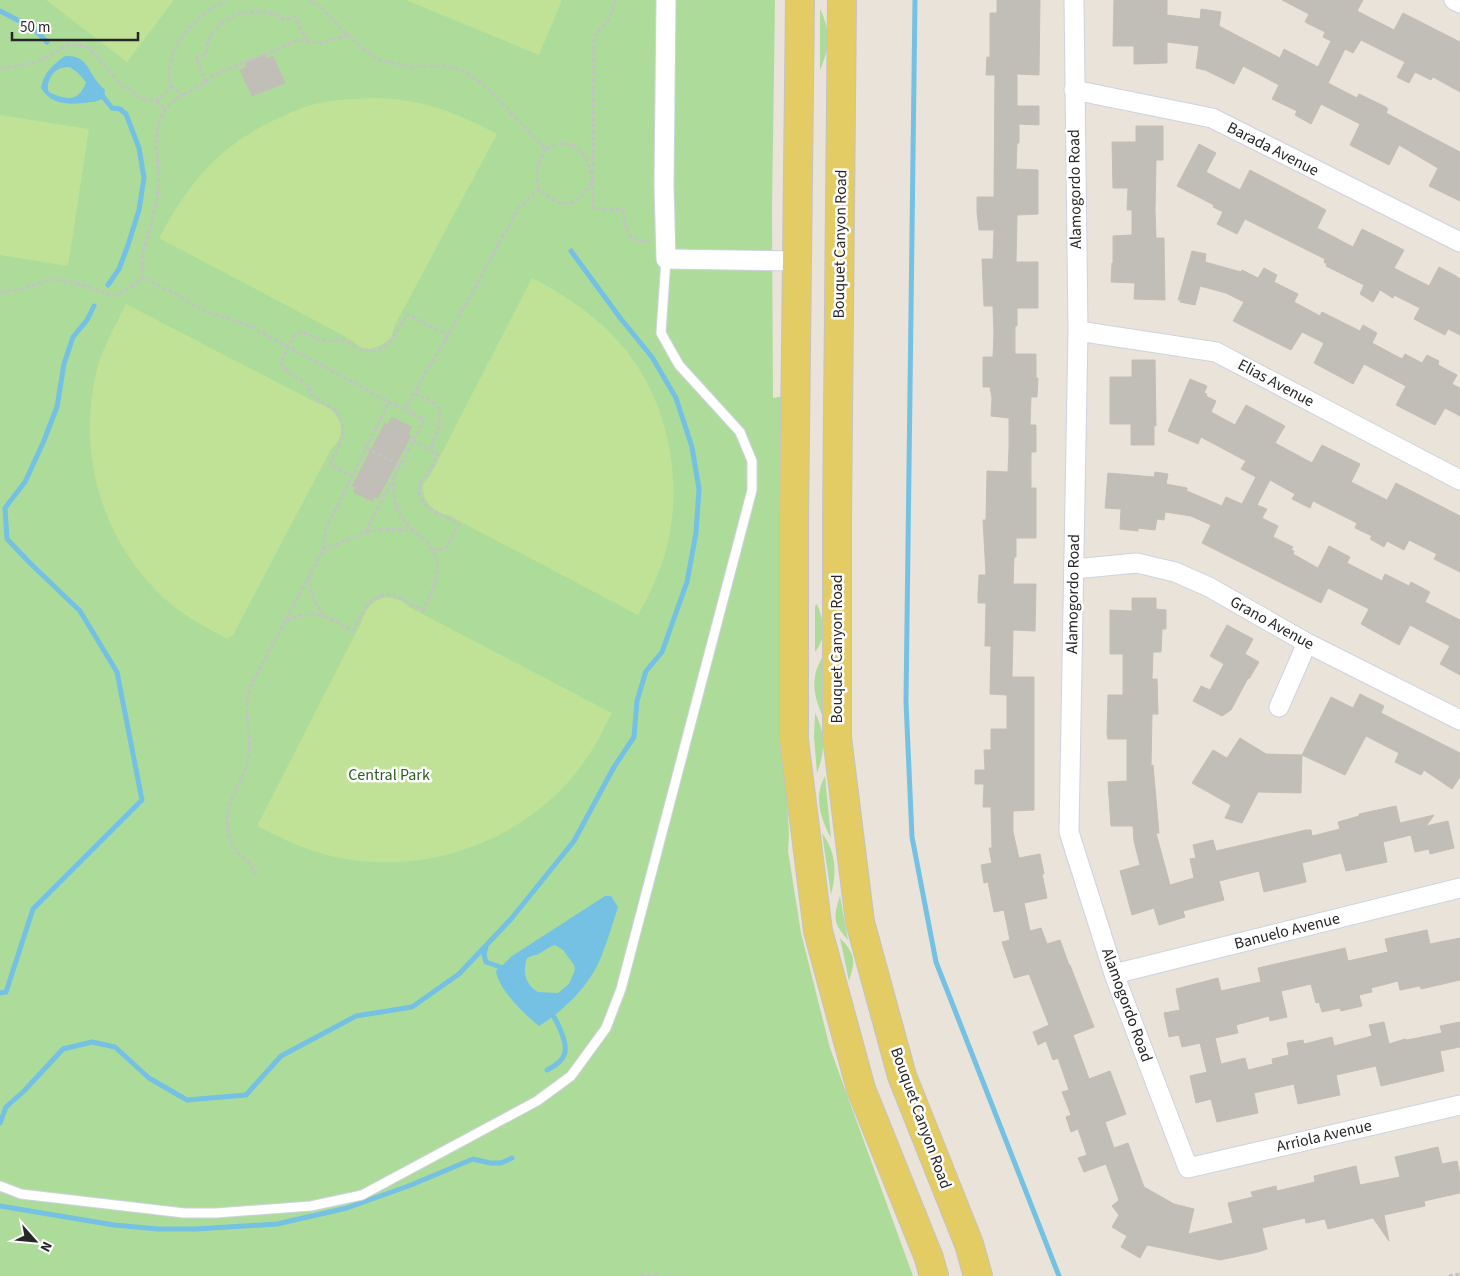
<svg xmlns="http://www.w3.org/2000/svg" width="1460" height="1276" viewBox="0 0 1460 1276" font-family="'Source Sans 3',sans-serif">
  <rect width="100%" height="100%" fill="#e9e3da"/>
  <path fill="#addc9a" d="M0 0H775L772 210 773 398 784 396V746L789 834 788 851 801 933 830 1048 913 1276H0Z
    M820 9C831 31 830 48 820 70Z
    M817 604C824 621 827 637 815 652V606Z
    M823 656V717C813 694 810 678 823 656Z
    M815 713C826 734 825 752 817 773L814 737Z
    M825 776 831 838C821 819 813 797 825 776Z
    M822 833C836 852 837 872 831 895Z
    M840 896 848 940C833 923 833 918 840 896Z
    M840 938C855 954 856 960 849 981Z"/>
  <path fill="#bfe296" d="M46 0H174L127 62Z
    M406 0H562L539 55Z
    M372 98C422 99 453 111 497 134L395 325 391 338 381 345 370 349 360 347 350 339 159 238C190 181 219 145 279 118 294 111 310 104 326 102 341 99 357 99 372 98Z
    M0 115 89 129 68 266 0 255Z
    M532 278C563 294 591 312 615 338 664 389 683 469 669 537 664 564 652 590 638 615L448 515C432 512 422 501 423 485L431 474Z
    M126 304 317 403C339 408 351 434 331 449L233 635 227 639C206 627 184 616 166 600 99 539 74 445 100 359 107 340 117 322 126 304Z
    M386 597 400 600 409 607 612 713C605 725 600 738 592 750 542 832 440 875 346 859 314 854 286 841 257 826L362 621C365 608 373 600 386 597Z"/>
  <path fill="#74c1e4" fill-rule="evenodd" d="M65 56C86 55 87 68 96 80 99 84 102 87 105 90L104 98C98 102 91 102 84 103 66 105 51 104 41 88 43 74 53 64 65 56ZM69 67 76 71 86 82C79 103 65 100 49 92 45 84 52 71 61 68 61 68 68 67 69 67Z
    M605 896H611L618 907C613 923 608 939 602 955 591 984 565 1010 539 1026 525 1015 498 989 496 971L512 956ZM555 945 563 950 574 965 575 970 569 984 558 993 538 992C524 983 523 972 527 958L534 955H537L550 947Z"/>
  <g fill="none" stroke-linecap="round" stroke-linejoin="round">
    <path stroke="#74c1e4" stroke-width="5" d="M915 0 906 702 912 837 936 962 1059 1276
      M0 11 33 28 47 42
      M101 94 112 108 120 109 126 114 139 148 144 178 139 210 128 245 119 269 108 285
      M486 947 484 955 486 962 500 967 504 971
      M0 993 6 992 33 909 142 800 117 672 80 611 30 563 7 539 5 508 25 482 43 443 57 407 64 364 73 337 87 320 94 306
      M547 1070C568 1060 569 1049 560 1029 557 1022 555 1017 550 1012
      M0 1123 6 1107 24 1091 63 1049 92 1042 115 1047 149 1078 187 1100 246 1095 281 1056 356 1016 412 1007 459 974 511 919 574 841 614 767 634 737 637 701 646 671 662 652 687 582 696 533 699 489 692 447 676 398 652 357 621 319 571 251
      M0 1206 114 1225 158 1229H196L277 1224 347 1208 411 1185 473 1159 490 1163H501L512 1158"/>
  </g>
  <path fill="#c1bdb7" stroke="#c4bfb4" d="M997 0H1040L1039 75 1017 74V106H1039V125L1019 124V143H1017L1016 169 1038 170V214L1017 215 1016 262H1038V308H1017V326H1015V354H1036V378H1038L1037 397H1031L1030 425H1036V452H1031V488H1036V538H1016V557H1014L1013 584H1036L1035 631 1013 630 1012 677H1034V810L1013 811V832L1019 858 1040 854 1044 874H1042L1047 898 1024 903 1030 931 1041 928 1047 944 1060 940 1069 965H1070L1094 1027 1073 1035 1089 1079 1110 1071 1126 1114 1105 1122 1114 1148 1128 1143 1144 1187 1174 1204 1194 1209 1188 1234 1233 1223 1228 1203 1253 1197 1251 1192 1276 1186 1277 1191 1315 1182 1314 1176 1356 1166 1360 1185 1400 1177 1395 1157 1438 1147 1442 1164 1457 1161 1460 1176V1193L1424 1201 1425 1206 1384 1215 1389 1241 1373 1218 1328 1229 1325 1219 1306 1223 1305 1218 1262 1228 1267 1249 1258 1252 1220 1260 1147 1245 1140 1258 1121 1247 1127 1236 1112 1227 1119 1215 1112 1206 1119 1200 1106 1164 1084 1172 1078 1158 1087 1155 1078 1129 1071 1132 1066 1117 1071 1115 1062 1092 1069 1090 1058 1058 1053 1060 1046 1041 1038 1045 1033 1032 1049 1025 1029 974 1014 978 1002 942 1010 940 1004 910 994 912 988 882 984 883 981 865 992 863 989 848H992L991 807H983L984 784H975V770H985L984 750H991V729H1007V695L990 694 991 646H985L986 603H978V595L979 575H986L983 520H986L987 471 1008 472 1009 448V418L991 416 992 398 990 387H983V357H993L994 333 993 306H984L982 259H993L994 230H979L977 212V197H994L995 75H986L987 57H990V13H997Z
    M1114 0H1167V15L1200 19 1201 9 1221 12 1219 26 1280 58 1284 49 1318 67 1331 41 1323 37 1325 32 1305 22 1309 14 1282 0H1363L1357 11 1394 30 1403 13 1460 42V92L1433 77 1431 80 1415 72 1409 83 1397 77 1405 62 1361 40 1353 53 1345 49 1328 83 1357 98 1359 94 1386 107 1388 109 1386 113 1460 152V201L1429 186 1438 168 1399 145 1389 165 1350 145 1360 124 1321 104 1311 124 1295 115 1297 111 1272 99 1279 85 1243 66 1234 84 1205 70 1196 68 1199 46 1167 42V63L1134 64V46H1113Z
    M265 55 267 59 273 56 285 83 252 96 240 70 247 67 245 62Z
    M1136 126H1163V160H1156L1155 210 1156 238H1164L1165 300 1134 299 1135 283 1111 282 1112 263H1113V236L1132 235V210H1127L1128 188H1113L1112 142H1136Z
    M1199 144 1216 153 1206 172 1240 190 1250 170 1326 210 1317 228 1353 247 1362 229 1404 250 1394 268 1429 286 1439 267 1456 276 1460 279V335L1448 329 1445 335 1414 319 1420 308 1394 295 1393 298 1380 290 1373 302 1360 294 1364 285 1326 266 1327 264 1324 262 1325 259 1245 219 1237 234 1217 224 1223 212 1213 207 1214 205 1177 186Z
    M1192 251 1206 254 1205 262 1241 272 1242 270 1258 278 1264 268 1277 275 1274 282 1298 294 1294 302 1320 316 1322 312 1360 331 1363 325 1377 333 1372 343 1402 359 1405 354 1422 363 1427 355 1439 361 1438 365 1457 375 1452 384 1460 388V416L1445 408 1435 425 1396 405 1406 386 1383 374 1364 364 1353 384 1314 363 1324 343 1302 332 1291 350 1233 321 1244 302 1226 293 1200 286 1195 305 1180 302 1181 300H1178Z
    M1132 360H1155L1156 426 1154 425V445H1131V424H1110V377H1132Z
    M1190 379 1207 386 1204 393 1207 394 1206 396 1216 401 1211 412 1235 425 1246 405 1285 426 1275 443 1312 463 1322 445 1360 464 1351 482 1387 500 1396 483 1460 516V572L1434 559 1437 554 1409 540 1404 550 1387 541 1384 547 1370 539 1372 536 1355 528 1357 523 1313 501 1310 508 1292 499 1295 494 1270 480 1257 505 1267 509 1262 518 1278 526 1273 537 1293 547 1291 550 1294 551 1293 554 1318 568 1329 546 1350 557 1347 563 1382 581 1385 574 1409 586 1411 582 1430 592 1425 602 1460 620V675L1440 664 1450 646 1410 625 1399 645 1361 624 1369 609 1328 588 1321 603 1202 543 1211 525 1191 516 1165 512 1164 520 1157 519 1155 530 1138 528V531L1120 529 1121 509 1105 508 1108 473 1154 477 1155 472 1168 474 1166 484 1187 488V491L1222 506 1226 497 1242 504 1256 477 1241 469 1246 461 1201 437 1198 444 1168 431Z
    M392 417 412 427 408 434 411 436 378 498 374 497 372 501 353 492 356 487 352 486 385 423 388 425Z
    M1132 598H1156V609L1166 610V629H1162L1161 652H1153L1152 679H1157L1158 714H1152L1151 766 1153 765 1159 833H1156L1170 885 1194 878 1190 859 1196 858 1193 845 1213 840 1216 851 1306 830H1311L1312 836 1340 829 1338 822 1359 816V814L1396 806 1400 823 1434 815 1426 826 1448 821 1454 848 1430 854 1429 849 1415 852 1411 835 1383 842 1387 862 1346 871 1341 853 1302 863 1306 882 1264 892 1259 871 1219 881 1224 900 1183 911 1185 917 1159 925 1154 908 1132 915 1120 871 1140 865 1134 841 1133 826H1111L1108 782 1127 781V739H1108L1107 734 1108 695H1123V654H1110V610L1132 611Z
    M1227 625 1253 639 1245 654 1259 662 1249 679 1248 678 1231 710 1222 716 1193 701 1201 686 1210 690 1224 664 1210 656Z
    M1360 694 1384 706 1381 713 1460 753V777L1452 789 1424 770 1421 775 1395 762 1399 753 1366 736 1345 775 1302 755 1331 697 1353 708Z
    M1240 738 1266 754 1302 755 1301 793 1258 792 1242 823 1225 818 1231 805 1192 783 1213 750 1227 758Z
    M1427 930 1430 944 1460 938V980L1421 989 1420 986 1400 990 1398 981 1371 988 1372 992 1359 995 1362 1006 1341 1011 1340 1008 1322 1012 1319 1002 1316 1003 1311 984 1281 991 1287 1017 1270 1021 1269 1016 1236 1025 1238 1033 1215 1038 1221 1064 1245 1058 1248 1070 1273 1064 1272 1059 1289 1055 1287 1043 1303 1040 1304 1044 1332 1037 1334 1046 1372 1036 1369 1025 1384 1022 1389 1044 1405 1039 1407 1040 1442 1033 1440 1026 1460 1022V1047L1440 1051 1444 1071 1381 1086 1376 1066 1336 1075 1340 1095 1298 1104 1294 1084 1254 1093 1258 1113 1217 1122 1211 1099 1196 1103 1190 1076 1207 1072 1200 1043 1182 1047 1179 1035 1169 1037 1164 1013 1180 1010 1176 989 1218 978 1221 991 1261 982 1258 968 1345 948 1348 961 1388 952 1385 939Z"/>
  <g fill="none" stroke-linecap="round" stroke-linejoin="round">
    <g stroke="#cfd2df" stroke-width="11">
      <path id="lane" d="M0 1186 21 1194 184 1213H216L311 1206 362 1195 537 1101 571 1076 606 1028 621 989 752 490V461L740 432 679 365 661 333 666 259"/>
    </g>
    <g stroke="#cfd2df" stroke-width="21">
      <path id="street" d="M666 0 664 186 666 259 797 261
        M1074 0 1078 331 1069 832 1114 974 1188 1168 1460 1105
        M1454 0 1460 3
        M1074 90 1212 118 1460 242
        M1078 331 1216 352 1460 480
        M1074 569 1137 563 1175 572 1209 587 1307 643 1460 720
        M1279 707 1307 643
        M1114 974 1460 888"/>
    </g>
    <g stroke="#c3c3c3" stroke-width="30">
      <path id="primary" d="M800 0 794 520V740L818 931 861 1089 929 1258 934 1276
        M842 0 837 520V737L860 922 902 1076 969 1244 978 1276"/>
    </g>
    <path stroke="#c3c3c3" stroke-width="3" stroke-dasharray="4 2.5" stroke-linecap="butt" d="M348 35 320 43 298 40 214 75C200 90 175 94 164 111 151 133 160 162 158 187 157 203 152 220 148 236 146 243 142 251 142 258 141 265 143 272 143 278L176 294 202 310 252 327 389 402
      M0 69 38 62 68 45H79L89 48 121 84 143 99 156 101 167 92 171 86C161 49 196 15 226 0
      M206 83 196 58 206 54C208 16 256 0 285 20L295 16 307 41
      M171 86 182 94
      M156 101 161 104 164 110
      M593 173 594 38 598 31 608 21 616 0
      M593 179V208L623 210C627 230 625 243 650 241
      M539 189C534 170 537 164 546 149
      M0 292 23 289 48 280H62L83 285 111 295H117L124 291 143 278
      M415 393C421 397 435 401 438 408 444 418 434 440 430 450
      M413 441 438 454C435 460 432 467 429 472 427 475 423 478 421 481 410 505 445 516 459 524L447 547 440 550 433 548
      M366 448 400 465
      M353 477 330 464 340 443 343 433V425L340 418 336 410 313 397 308 385 288 372 280 363 294 336 301 332C310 335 322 342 331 341 335 341 338 339 342 340 349 342 355 348 363 350 387 356 397 331 407 314L448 335
      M366 532C383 529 397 528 414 532
      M323 550 365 532 424 420 405 409
      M309 576C310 592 314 602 323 614
      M286 621C318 607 325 616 353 631 362 614 372 587 398 597 406 601 414 606 423 610 435 587 447 560 424 540 416 532 408 528 402 518 394 506 393 492 394 477
      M256 875C252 859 235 857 230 839 219 804 241 791 248 759 252 740 246 722 247 702 247 697 249 692 250 687L323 550 326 529 389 402 405 409 472 293 519 207 539 189C565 212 577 207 593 179 587 153 575 134 546 149L483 84 464 71 443 66 410 67 376 59 348 35 321 7 309 0
      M641 1276 647 1274 657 1276
      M1449 1276 1460 1274"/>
    <use href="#lane" stroke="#fff" stroke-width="9"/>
    <use href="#street" stroke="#fff" stroke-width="19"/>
    <use href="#primary" stroke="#e4cc64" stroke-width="28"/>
  </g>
  <g text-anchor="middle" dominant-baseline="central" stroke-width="5" stroke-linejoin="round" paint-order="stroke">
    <g font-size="16" fill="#272727" stroke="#fff">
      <text transform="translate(1273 149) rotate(27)">Barada Avenue</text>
      <text transform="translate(1075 189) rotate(-91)">Alamogordo Road</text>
      <text transform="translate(840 244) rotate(-89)">Bouquet Canyon Road</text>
      <text transform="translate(1276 383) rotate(28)">Elias Avenue</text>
      <text transform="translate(1073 594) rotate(-89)">Alamogordo Road</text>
      <text transform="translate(1272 623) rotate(29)">Grano Avenue</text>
      <text transform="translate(837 649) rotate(-90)">Bouquet Canyon Road</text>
      <text transform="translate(1287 931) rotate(-14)">Banuelo Avenue</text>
      <text transform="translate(1127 1005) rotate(70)">Alamogordo Road</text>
      <text transform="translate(921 1118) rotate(70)">Bouquet Canyon Road</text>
      <text transform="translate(1324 1136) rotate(-13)">Arriola Avenue</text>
    </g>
    <g font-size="16" fill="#295d1f" stroke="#fff">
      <text x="389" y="775">Central Park</text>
    </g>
  </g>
  <g transform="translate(35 1241) rotate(117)" stroke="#ffffff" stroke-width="4" paint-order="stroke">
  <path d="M0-4L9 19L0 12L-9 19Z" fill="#272727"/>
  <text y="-8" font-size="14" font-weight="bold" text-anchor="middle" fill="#272727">N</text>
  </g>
  <path d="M12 32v8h126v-8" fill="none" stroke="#272727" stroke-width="2.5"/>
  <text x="20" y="32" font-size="15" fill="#272727" stroke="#ffffff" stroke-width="4" paint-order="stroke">50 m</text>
</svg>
